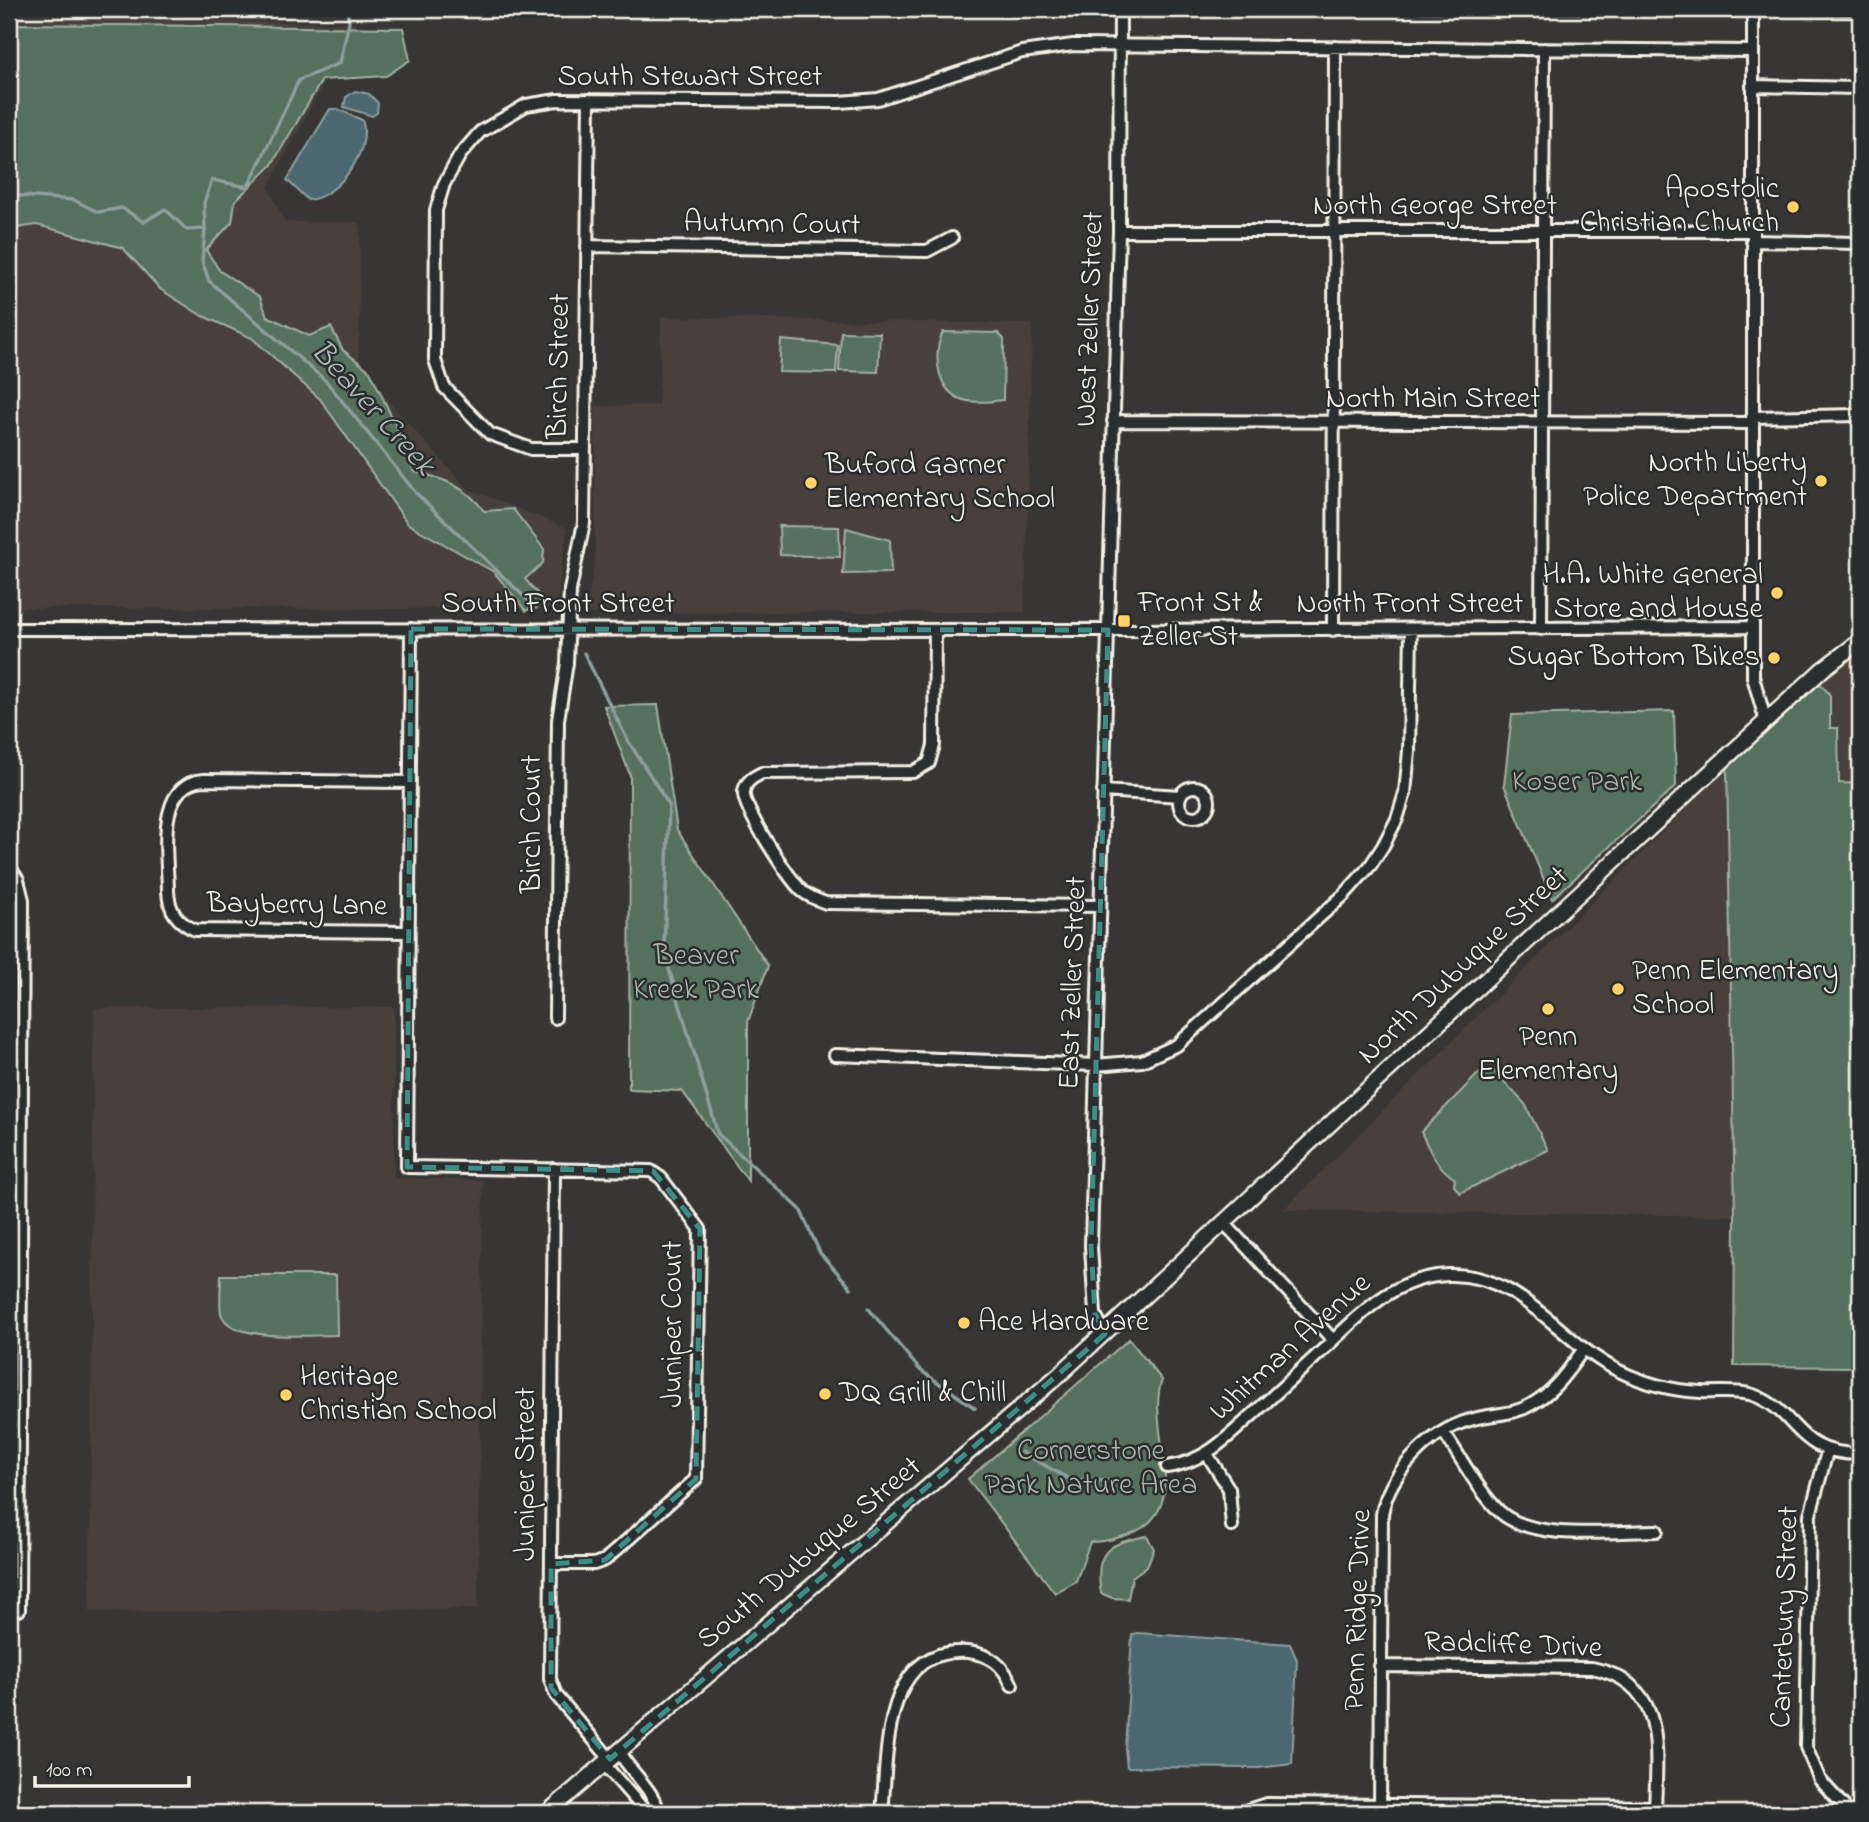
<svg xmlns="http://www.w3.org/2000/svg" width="1869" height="1822" viewBox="0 0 1869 1822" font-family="'Indie Flower',sans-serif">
  <rect width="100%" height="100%" fill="#373635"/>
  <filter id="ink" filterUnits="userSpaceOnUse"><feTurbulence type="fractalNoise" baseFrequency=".0143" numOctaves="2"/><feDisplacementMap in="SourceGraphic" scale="14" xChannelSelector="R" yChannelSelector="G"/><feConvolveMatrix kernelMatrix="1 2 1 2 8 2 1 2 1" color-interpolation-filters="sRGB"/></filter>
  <g filter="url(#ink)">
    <path fill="#46413d" d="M9 18 356 23 268 187 285 222H360L359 369 467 488 567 528 556 609 9 608Z
      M661 317 1032 324 1025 612 586 613 595 559V406L659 405Z
      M1860 648V784H1839L1838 728H1830V695L1819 682Z
      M1727 768 1735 1216 1283 1210Z
      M394 1007V1178L483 1180 478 1609 90 1612 94 1008Z"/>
    <path fill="#55705f" stroke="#a4b0a4" stroke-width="2" d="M9 24 403 28 410 60 386 76 322 80 271 166 235 201 232 222 206 250 220 271 260 297 267 316 309 336 331 327 343 350 370 371 406 447 413 471C442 478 466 486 484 511L513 509 544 549 543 563 525 579 543 600 526 611 494 572 408 524 320 399 252 338 201 315 160 289 123 248 37 225 9 229Z
      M841 332 880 333 878 372 839 371Z
      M943 332 998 333 1004 339 1003 400C989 402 970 404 958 398 936 386 933 352 943 332Z
      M781 340 838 345 836 373 779 372Z
      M779 526 839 527 840 557 780 555Z
      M846 528 890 540 891 573 843 574Z
      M1819 682 1830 695V728H1838L1839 783 1860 784V1367L1734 1366 1735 1216 1727 768Z
      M658 705 677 830 768 966 748 1022V1181L682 1091 629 1089 630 775 604 706Z
      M1674 711 1676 786 1552 899 1504 785 1512 715Z
      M1481 1071H1494L1525 1104 1548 1150 1460 1193 1454 1186 1455 1179C1437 1167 1430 1152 1421 1132Z
      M221 1275H336L337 1335C312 1335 228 1343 221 1313 219 1301 221 1287 221 1275Z
      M1129 1339 1162 1380C1144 1429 1198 1511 1127 1535 1114 1539 1104 1542 1090 1542L1076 1581 1055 1593 968 1479Z
      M1147 1536 1154 1549 1147 1566 1132 1577 1128 1599 1112 1598 1101 1593C1093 1550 1110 1543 1147 1536Z"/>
    <path fill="#4b686f" stroke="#8f9f9f" stroke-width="2" d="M355 91 369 94 378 103 377 113 372 116 344 107 346 97Z
      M330 109H338L362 120C373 149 338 198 308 200L287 180Z
      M1137 1633 1290 1644 1297 1660 1292 1764 1258 1768 1127 1767 1125 1749 1132 1635Z"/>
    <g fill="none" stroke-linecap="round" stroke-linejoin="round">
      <path stroke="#8f9f9f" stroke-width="3.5" d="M9 195 74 200 98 212 122 208 144 222 165 209 187 230 205 229 204 203 212 180 248 187 299 80 340 63 349 22 347 9
        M205 230 202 261 209 281 326 381 416 493 536 608
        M584 653 627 739 669 805 664 952 718 1134 800 1209 820 1253 851 1288
        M868 1308 920 1370 975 1408
        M1021 1452 1069 1479 1125 1482"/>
      <g stroke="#f4f1e8" stroke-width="16">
        <path id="minor" d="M1753 9V677L1766 722
          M1752 86 1860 88
          M1119 231H1752
          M1752 241 1860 243
          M587 246 927 251 952 238
          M1752 417 1860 415
          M1113 421 1752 423
          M583 449H531L490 434 444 387 435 360 436 210 444 184 460 155 480 132 526 105 557 100 840 102 878 99 1022 52 1073 45 1753 51
          M9 629 1121 630 1753 627
          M411 629 407 1167 651 1171 661 1178 700 1229 696 1479 605 1560 594 1564H551
          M1541 629 1544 49
          M1333 630 1335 47
          M935 631 934 745 929 763 913 772 762 773C754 777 745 781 744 792 741 806 789 879 802 891 809 897 817 900 826 903L1100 906
          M1179 802a15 15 0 1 1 30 0a15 15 0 1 1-30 0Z
          M1103 791 1180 796
          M9 866 18 880 23 900 19 1610
          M408 932 195 930C177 922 169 911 168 891 168 857 154 785 203 780L410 782
          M555 1018 558 720 567 663 570 590 584 523 589 100
          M835 1055 1096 1065 1142 1061 1177 1045 1344 895 1370 866 1383 846 1397 819 1405 793 1409 751 1411 629
          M554 1169 550 1679 556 1695 610 1759
          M1225 1224 1333 1340
          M1105 1334 1095 1314 1091 1246 1119 231 1120 9
          M1444 1433C1462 1459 1478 1491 1500 1512 1533 1542 1614 1531 1657 1531
          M1827 1452 1810 1515 1806 1747 1820 1780 1850 1813
          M1207 1454 1229 1489 1232 1526
          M1167 1467C1203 1462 1225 1440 1251 1416 1276 1393 1300 1371 1325 1348 1361 1314 1395 1276 1449 1275 1522 1273 1559 1342 1619 1371 1644 1383 1673 1391 1701 1392 1717 1393 1738 1390 1753 1395 1800 1412 1793 1454 1860 1454
          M1380 1666 1592 1668C1669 1683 1656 1753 1655 1813
          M619 1752C631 1773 654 1790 659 1813
          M604 1764 645 1811 653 1813
          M882 1813C888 1755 881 1647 967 1652 990 1654 1003 1665 1012 1685
          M1238 1813 1266 1804 1655 1807
          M1380 1813 1382 1514C1389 1473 1430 1431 1470 1420 1491 1413 1513 1416 1532 1404 1555 1391 1568 1371 1583 1350"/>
      </g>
      <g stroke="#f4f1e8" stroke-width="19">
        <path id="major" d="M547 1813 1060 1374 1693 788 1823 669 1860 641"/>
      </g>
      <use href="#minor" stroke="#2a2d2e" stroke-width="10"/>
      <use href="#major" stroke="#2a2d2e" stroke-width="14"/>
      <path stroke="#f4f1e8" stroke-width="3.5" d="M1151 9 1860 15"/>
    </g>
  </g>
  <path fill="none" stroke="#3d8f86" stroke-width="5" stroke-dasharray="14 9" stroke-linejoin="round" d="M411 629 1108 630 1091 1246 1095 1314 1105 1334 610 1759 551 1688V1564L605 1560 696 1479 700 1229 653 1171 407 1167Z"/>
  <g fill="#ffd166" stroke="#2a2d2e" stroke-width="2.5">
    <circle cx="1793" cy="207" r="7"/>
    <circle cx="1821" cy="481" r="7"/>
    <circle cx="811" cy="483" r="7"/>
    <circle cx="1777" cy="593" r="7"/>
    <rect x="1117" y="614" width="14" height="14" rx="3.5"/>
    <circle cx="1774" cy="658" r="7"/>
    <circle cx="1618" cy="989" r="7"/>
    <circle cx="1548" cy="1009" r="7"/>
    <circle cx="964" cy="1323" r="7"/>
    <circle cx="825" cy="1394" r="7"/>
    <circle cx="286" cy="1395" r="7"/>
  </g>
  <g text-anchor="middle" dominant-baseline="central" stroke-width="5" stroke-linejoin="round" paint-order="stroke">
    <g font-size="30" fill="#f4f1e8" stroke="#2a2d2e">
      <text x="690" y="78">South Stewart Street</text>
      <text x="1435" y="207">North George Street</text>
      <text transform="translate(772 225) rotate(1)">Autumn Court</text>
      <text transform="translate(1091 319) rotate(-88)">West Zeller Street</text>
      <text transform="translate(560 366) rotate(-89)">Birch Street</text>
      <text x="1433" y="400">North Main Street</text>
      <text x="558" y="605">South Front Street</text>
      <text x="1410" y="605">North Front Street</text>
      <text transform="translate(533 824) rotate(-90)">Birch Court</text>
      <text transform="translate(297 906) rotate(1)">Bayberry Lane</text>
      <text transform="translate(1464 966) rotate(-43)">North Dubuque Street</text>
      <text transform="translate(1074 983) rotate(-88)">East Zeller Street</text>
      <text transform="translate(674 1324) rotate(-90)">Juniper Court</text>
      <text transform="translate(1291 1348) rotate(-42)">Whitman Avenue</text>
      <text transform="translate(527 1474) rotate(-90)">Juniper Street</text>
      <text transform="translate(810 1554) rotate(-40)">South Dubuque Street</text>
      <text transform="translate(1359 1610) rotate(-88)">Penn Ridge Drive</text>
      <text transform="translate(1786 1617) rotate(-88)">Canterbury Street</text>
      <text transform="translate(1513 1646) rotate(2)">Radcliffe Drive</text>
    </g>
    <g font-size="30" fill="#f4f1e8" stroke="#2a2d2e" text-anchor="start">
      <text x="1779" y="190" text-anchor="end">Apostolic<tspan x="1779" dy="34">Christian Church</tspan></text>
      <text x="1807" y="464" text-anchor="end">North Liberty<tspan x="1807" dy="34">Police Department</tspan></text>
      <text x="825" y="466">Buford Garner<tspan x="825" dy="34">Elementary School</tspan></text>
      <text x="1763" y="576" text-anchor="end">H.A. White General<tspan x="1763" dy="34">Store and House</tspan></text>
      <text x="1138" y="604">Front St &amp;<tspan x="1138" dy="34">Zeller St</tspan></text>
      <text x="1760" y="658" text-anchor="end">Sugar Bottom Bikes</text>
      <text x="1632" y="972">Penn Elementary<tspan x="1632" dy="34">School</tspan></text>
      <text x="1548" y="1038" text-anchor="middle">Penn<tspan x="1548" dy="34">Elementary</tspan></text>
      <text x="978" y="1323">Ace Hardware</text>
      <text x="300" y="1378">Heritage<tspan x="300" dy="34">Christian School</tspan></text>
      <text x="839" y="1394">DQ Grill &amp; Chill</text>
    </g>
    <g font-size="30" fill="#acb7aa" stroke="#2a2d2e">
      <text x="1577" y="783">Koser Park</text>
      <text x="696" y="957">Beaver<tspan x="696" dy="34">Kreek Park</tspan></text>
      <text x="1091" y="1452">Cornerstone<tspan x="1091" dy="34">Park Nature Area</tspan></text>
    </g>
    <g font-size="32" font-style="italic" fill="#b0bab8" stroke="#2a2d2e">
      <text transform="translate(372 409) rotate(48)">Beaver Creek</text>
    </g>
  </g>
  <rect width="1869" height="1822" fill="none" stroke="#2a2d2e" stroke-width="35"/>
  <rect x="18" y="18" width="1834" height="1787" fill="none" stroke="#f4f1e8" stroke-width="2.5" filter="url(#ink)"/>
  <path d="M35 1776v10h154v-10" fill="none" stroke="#f4f1e8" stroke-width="3.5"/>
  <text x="46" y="1776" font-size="21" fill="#f4f1e8" stroke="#2a2d2e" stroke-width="5" paint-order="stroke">100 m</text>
</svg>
